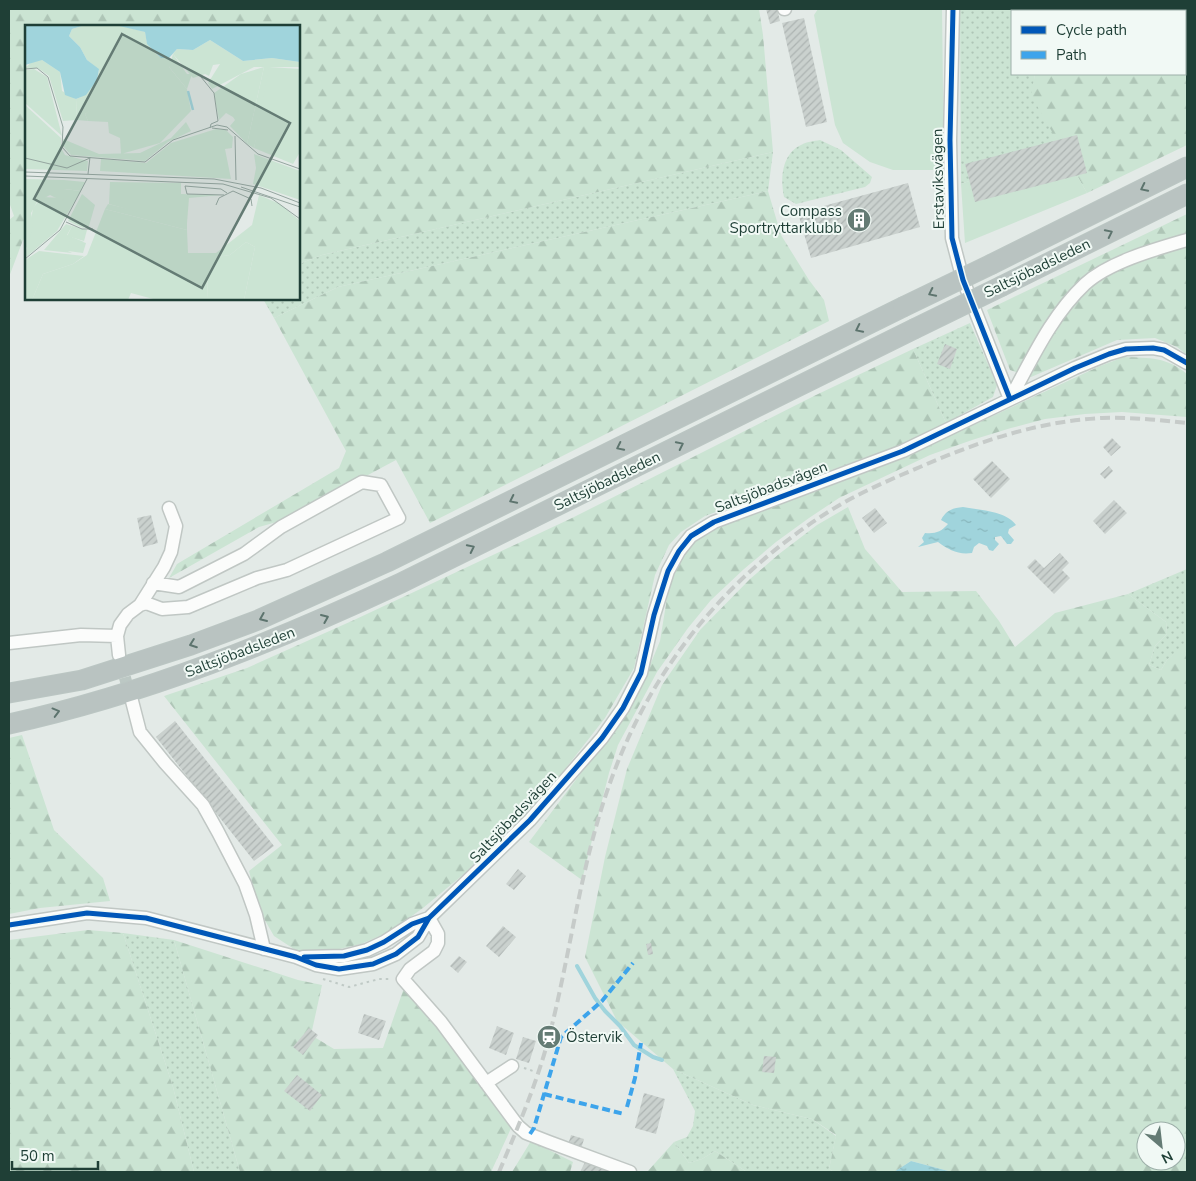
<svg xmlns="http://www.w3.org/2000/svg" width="1196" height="1181" viewBox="0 0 1196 1181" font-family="'Nunito Sans',sans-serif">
  <defs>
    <pattern id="grass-dots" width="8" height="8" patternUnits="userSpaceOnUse" patternTransform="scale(1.25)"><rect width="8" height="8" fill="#cbe4d3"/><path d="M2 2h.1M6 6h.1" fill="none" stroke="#aec5b6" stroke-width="1.8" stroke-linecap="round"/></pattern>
    <pattern id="forest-firs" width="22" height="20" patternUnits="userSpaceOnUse" patternTransform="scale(1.25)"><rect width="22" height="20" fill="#cbe4d3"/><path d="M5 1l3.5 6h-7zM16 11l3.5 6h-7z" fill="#aec5b6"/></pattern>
    <pattern id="water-ripples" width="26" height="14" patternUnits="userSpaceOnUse" patternTransform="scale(1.25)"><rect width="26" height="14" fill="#a0d4dc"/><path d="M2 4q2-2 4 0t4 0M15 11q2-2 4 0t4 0" fill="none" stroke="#89b7bd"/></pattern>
    <pattern id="building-hatch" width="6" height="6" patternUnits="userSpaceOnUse" patternTransform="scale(1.25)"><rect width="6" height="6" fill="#cad1ce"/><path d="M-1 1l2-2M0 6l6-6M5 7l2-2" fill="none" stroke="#adb4b2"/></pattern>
  </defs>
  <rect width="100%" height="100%" fill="#e3eae7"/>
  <path fill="url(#grass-dots)" d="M960 9H1168V11H1012V74H1035L1032 95 1061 147 961 184Z
    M820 140 841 150 872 177 870 183 865 187 796 204 784 197C780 178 782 154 801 145 806 142 814 141 820 140Z
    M773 152 768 191 338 287 274 318 263 299H299V264L322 255Z
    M970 323 997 385 993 397 946 423 913 349Z
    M1187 569V653L1182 648 1167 660 1161 670 1149 665 1155 646 1167 634 1166 622 1128 594Z
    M123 933 174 940 240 1172H194L173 1087Z
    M673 1069 753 1105 812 1119 836 1136 829 1169 834 1172H747L715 1151 702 1159 689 1163 674 1142 687 1137 693 1126 695 1111Z"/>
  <path fill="url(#forest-firs)" fill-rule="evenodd" d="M9 9H759L763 35 773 152 322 255 299 264V26H26V238L23 240 9 277V220L14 216 9 202Z
    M1168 9H1187V145L1087 193 1031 95 1035 74 1071 75 1083 74H1185V11H1168Z
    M768 191 781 235 809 280 824 300 829 321 430 523 396 460 284 520 259 527 169 578 177 564 339 468 346 451 274 318 338 287Z
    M1187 214V355L1177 347 1155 338 1117 340 1031 377 1010 370 987 310Z
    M913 349 946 423 900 445 705 516 681 532 669 545 655 575 634 668 605 718 551 787 465 873 423 908 391 931 361 944 335 950 297 951 274 936 259 910 249 871 282 845 164 696 247 668 354 620 572 518 816 395Z
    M1124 357C1150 358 1167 357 1187 374V417L1122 412 1085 414 1045 419 1011 428 972 440 930 455 839 498 809 518 776 542 744 569 711 600 688 628 657 672 618 745 609 773 582 880 529 842 624 716 646 675 660 641 668 592 681 557 696 540 711 529 926 447 1100 366Z
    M848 507 865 549 902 592 976 591 999 621 1015 647 1055 613 1128 594 1166 622 1167 634 1155 646 1149 665 1161 670 1167 660 1182 647 1187 653V1172H952L911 1161 894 1172H834L829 1169 836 1135 812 1119 753 1105 673 1069 617 1021 585 957 605 857 627 769 662 685 700 630 750 579 779 554 817 525ZM1146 1131H1176V1161H1146Z
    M22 735 54 830 103 878 110 901 40 908 9 914V738Z
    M88 930 123 933 173 1087 194 1172H9V940Z
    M174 940 298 980 322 985 311 1035 334 1049 383 1048 404 988 425 1009 512 1126 491 1172H240Z
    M531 1141 573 1162 570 1172H512Z
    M674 1142 689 1163 702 1159 715 1151 747 1172H647Z"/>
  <path fill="#cbe4d3" d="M818 9H942L944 170H893L870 162 843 143 835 125 814 15Z
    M1061 147 1087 193 965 243 961 184Z"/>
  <path fill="url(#water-ripples)" d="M963 507C980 510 1006 511 1016 525L1009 529 1008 533 1014 540 1011 544H1007L1001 536 995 537V540L999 544 993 551 989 550 987 546 979 543 974 547 972 553C958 555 949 550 938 542L918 547 924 542 922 538 925 533C935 534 941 532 948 524L941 520C946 510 953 508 963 507Z
    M911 1161 952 1172H894Z"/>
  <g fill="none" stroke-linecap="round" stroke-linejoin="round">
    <path stroke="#a0d4dc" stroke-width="4" d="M577 966 595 998 605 1011 620 1026 634 1045 653 1057 662 1060"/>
  </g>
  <path fill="url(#building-hatch)" d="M766 9H777L780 21 770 24Z
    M804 18 827 122 806 127 782 23Z
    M1077 135 1087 173 975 202 965 164Z
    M908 183 920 227 811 258 798 213Z
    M945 344 957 349 950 369 937 364Z
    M1112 438 1121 447 1111 456 1103 447Z
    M992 461 1010 479 991 498 973 479Z
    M1109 466 1113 471 1105 479 1100 474Z
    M1114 500 1127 513 1105 534 1093 521Z
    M875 508 887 523 874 533 862 518Z
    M151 515 158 543 143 547 137 518Z
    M1060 553 1069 563 1062 570 1070 578 1054 594 1027 567 1035 559 1044 568Z
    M175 721 274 846 254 861 156 737Z
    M518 869 526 876 514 890 506 884Z
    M503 926 516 937 499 957 486 946Z
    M651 943 653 954 648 955 646 944Z
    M459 956 467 962 458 973 450 966Z
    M364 1014 386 1021 379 1040 358 1033Z
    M497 1026 514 1033 506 1055 489 1048Z
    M309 1028 318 1035 303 1055 293 1047Z
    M523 1037 536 1041 529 1063 516 1059Z
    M764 1056 776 1057 774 1073 762 1072Z
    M297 1075 322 1095 310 1111 284 1091Z
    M644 1093 665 1099 656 1134 635 1128Z
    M571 1135 584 1139 581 1149 568 1145Z
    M586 1160 615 1172H580Z"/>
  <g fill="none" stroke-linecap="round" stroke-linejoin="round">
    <path stroke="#bcc8c4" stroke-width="12" stroke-dasharray="12 6" stroke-linecap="butt" d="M120 660 131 699"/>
    <g stroke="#c0c7c4" stroke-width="15">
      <path id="minor" d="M784 9H785
        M953 9 950 140 952 238 963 280 1010 399
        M1010 399C1032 359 1051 316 1085 284 1109 262 1156 249 1187 240
        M140 605 146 603 162 609 188 607 257 578 287 570 399 518 381 485 362 482 281 527 244 554 179 587 153 583
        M9 643 81 635 117 636
        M119 655 117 636 120 625 128 614 140 605 164 567 171 552 176 526 169 508
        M132 701 140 732 165 763 203 805 218 832 245 884 256 915 264 949
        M429 918 438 934V943L434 951 410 969 403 979 441 1022 518 1126 526 1133 549 1142 630 1172
        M9 925 87 913 146 918 296 957 316 965 339 969 373 964 396 954 418 937 429 918 530 820 602 738 623 708 641 673 654 615 668 571 679 551 691 536 714 522 903 451 1075 368 1109 354 1126 349 1153 348 1164 350 1187 363
        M303 957 344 956 367 950 384 942 412 924 429 918
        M486 1083 512 1066"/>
    </g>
    <g stroke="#bbc6c3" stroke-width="21">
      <path id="highway" d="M992 264 1187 167
        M1002 286 1187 194
        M9 693 82 680 191 645 258 620 387 562 903 307
        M9 724C145 694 275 642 401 583L914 329"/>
    </g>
    <path stroke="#c0cac6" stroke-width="2" stroke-dasharray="2.5 4" stroke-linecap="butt" d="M323 979 349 987 379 979H391
      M524 1068 533 1071"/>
    <use href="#minor" stroke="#fbfcfb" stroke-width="12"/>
    <use href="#highway" stroke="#b9c3c1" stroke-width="19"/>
    <path stroke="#c6cbc9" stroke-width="4" stroke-dasharray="10 5" stroke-linecap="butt" d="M499 1172C518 1127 538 1081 550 1033 571 950 581 863 610 783 652 664 734 567 843 503 868 489 894 478 920 467 977 442 1039 421 1102 418 1130 417 1159 420 1187 423"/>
    <g stroke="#bbc6c3" stroke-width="21" stroke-linecap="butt">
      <path id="highway-bridge" d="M903 307 992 264
        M914 329 1002 286"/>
    </g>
    <use href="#highway-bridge" stroke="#b9c3c1" stroke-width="19"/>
    <path stroke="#3da4eb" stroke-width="4" stroke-dasharray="8 4" stroke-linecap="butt" d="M544 1094 624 1114
      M627 1107 635 1078 641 1043
      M530 1134 534 1128 561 1037 602 1001 633 963"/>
    <g stroke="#f1f9f5" stroke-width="8">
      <path id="cycleway" d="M953 9 950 140 952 238 963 280 1010 399
        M9 925 87 913 146 918 296 957 316 965 339 969 373 964 396 954 418 937 429 918 530 820 602 738 623 708 641 673 654 615 668 571 679 551 691 536 714 522 903 451 1075 368 1109 354 1126 349 1153 348 1164 350 1187 363
        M304 957 344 956 367 950 384 942 412 924 429 918"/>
    </g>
    <use href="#cycleway" stroke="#0057b8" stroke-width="5"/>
  </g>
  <defs><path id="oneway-chevron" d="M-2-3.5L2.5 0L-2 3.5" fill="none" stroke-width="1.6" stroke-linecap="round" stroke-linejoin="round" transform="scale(1.25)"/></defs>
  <g stroke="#5d746e">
    <use href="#oneway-chevron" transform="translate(1144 188) rotate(154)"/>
    <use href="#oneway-chevron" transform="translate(1109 233) rotate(-26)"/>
    <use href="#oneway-chevron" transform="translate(932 293) rotate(154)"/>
    <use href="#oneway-chevron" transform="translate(859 329) rotate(154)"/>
    <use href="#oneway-chevron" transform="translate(680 445) rotate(-26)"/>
    <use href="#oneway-chevron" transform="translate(620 447) rotate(154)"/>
    <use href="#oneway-chevron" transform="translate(513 500) rotate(154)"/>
    <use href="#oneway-chevron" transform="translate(471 548) rotate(-26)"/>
    <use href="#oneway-chevron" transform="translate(263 618) rotate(157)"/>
    <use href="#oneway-chevron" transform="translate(325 618) rotate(-23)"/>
    <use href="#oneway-chevron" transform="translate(193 644) rotate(160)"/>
    <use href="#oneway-chevron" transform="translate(56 712) rotate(-15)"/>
  </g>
  <defs>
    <g id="building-disc" transform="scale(1.25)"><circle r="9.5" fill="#647b74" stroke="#f1f9f5"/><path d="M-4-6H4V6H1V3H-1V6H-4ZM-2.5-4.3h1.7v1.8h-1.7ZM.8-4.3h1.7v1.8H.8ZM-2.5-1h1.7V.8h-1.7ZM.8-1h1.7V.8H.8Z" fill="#fff"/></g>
    <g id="station-disc" transform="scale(1.25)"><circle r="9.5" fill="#647b74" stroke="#f1f9f5"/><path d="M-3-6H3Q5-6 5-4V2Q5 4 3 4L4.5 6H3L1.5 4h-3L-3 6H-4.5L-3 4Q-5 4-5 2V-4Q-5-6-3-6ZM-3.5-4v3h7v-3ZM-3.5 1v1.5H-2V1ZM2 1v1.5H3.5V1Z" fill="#fff"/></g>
  </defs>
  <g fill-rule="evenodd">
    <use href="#building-disc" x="859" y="220"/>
    <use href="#station-disc" x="549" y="1037"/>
  </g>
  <g text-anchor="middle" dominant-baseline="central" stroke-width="4" stroke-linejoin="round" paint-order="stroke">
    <g font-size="15" fill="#1f3f36" stroke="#f1f9f5">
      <text transform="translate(938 179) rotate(-91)">Erstaviksvägen</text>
      <text transform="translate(1037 268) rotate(-26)">Saltsjöbadsleden</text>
      <text transform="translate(607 481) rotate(-26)">Saltsjöbadsleden</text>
      <text transform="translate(771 487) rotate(-21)">Saltsjöbadsvägen</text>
      <text transform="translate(240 652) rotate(-21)">Saltsjöbadsleden</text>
      <text transform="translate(513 817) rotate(-47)">Saltsjöbadsvägen</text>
    </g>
    <g font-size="15" fill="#1f3f36" stroke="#f1f9f5" text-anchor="end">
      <text x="842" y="211">Compass<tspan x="842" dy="17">Sportryttarklubb</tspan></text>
      <text x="566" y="1037" text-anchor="start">Östervik</text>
    </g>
  </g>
  <g transform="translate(25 25)">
    <rect width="275" height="275" fill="#e3eae7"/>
    <path d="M148 29 162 49H167L162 64 144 42ZM239 42H244V58L229 123 222 119ZM56 72 66 85 60 89 63 96 52 95 51 74ZM39 164 56 166 32 206 0 233 8 183 17 172 39 173ZM83 179 162 198V205L80 184ZM41 199 47 201 42 210 59 217 43 226 47 228 19 225ZM221 217 230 222 219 275H182L183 249 190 242 191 232 205 230ZM14 226 59 231 48 239 18 249 7 275H0V235Z" fill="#cbe4d3"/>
    <path d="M60 0 97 1 120 7 122 18 129 27 136 33H144L148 38 144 42 162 64 166 86 135 118 96 129 95 113 84 108 83 97 63 96 60 89 65 85H60L56 72 72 55 74 45 62 35 55 22 44 11 47 4ZM185 15 218 36 247 33 275 37V42H229L187 64 183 58 195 39 188 40 184 51 180 49 168 53 148 29 152 24 168 25ZM9 35H17L35 47 37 66 51 74 52 95 38 96 24 51 13 43H0ZM239 42 222 119 205 101 210 95 208 92 201 88 194 95 189 68 216 49ZM244 42 275 44V127L268 139 229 123ZM9 44 22 52 37 111 0 78V45ZM0 80 36 113V123L40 130 63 136 62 146 0 144ZM161 97 166 106 143 117 120 136 46 130 38 121V114L74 129 115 128 146 113ZM191 104 201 105 208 112 207 123 200 124 206 154 75 146 76 134 121 138 146 118ZM229 129 275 146V175L228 159 231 143ZM0 154 39 155V173L37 176 25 170 12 177 6 188 8 198 3 222 0 223ZM85 157 156 158V169L196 170 164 173 162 198H151L84 179ZM234 170 255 179 275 196V275H219L230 222 221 217 205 230 191 232 190 242 183 249 182 275H132L106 268 103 275H7L18 249 48 239 62 230 80 184 162 205 163 228H191L227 200Z" fill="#cbe4d3"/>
    <path d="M39 155 60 157 56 166 39 164ZM57 169 70 180 64 201 58 203 43 196ZM47 201 62 205 59 216 42 211ZM45 213 61 218 58 228 43 226Z" fill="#cbe4d3"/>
    <path d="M0 0H60L47 4 44 11 55 22 62 35 74 44 72 55 61 70 51 74 40 70 35 47 17 35 0 40ZM90 0H275V37L247 33 218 36 185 15 168 25 152 24 144 33H136L122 19 120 7Z" fill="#a0d4dc"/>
    <path fill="none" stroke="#a0d4dc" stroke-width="2.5" d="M163 66 168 85"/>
    <path fill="none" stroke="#95a6a0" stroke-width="1" d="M0 44 12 43 23 52 38 102 37 122 45 131 120 137 148 115 192 100 202 102 233 129 275 144M176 52 189 68 193 96 186 99 185 103M187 103 203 105M210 111 211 155M0 133 42 143 65 133M0 147 189 154 236 163 275 178M63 149 65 132M0 151 198 159 246 173 275 194M216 162 275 182M208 166 226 174 227 181M199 170 162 169 160 161 196 164 202 168M191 180 194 173 208 166M41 197 57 204H68M0 234 35 205 62 154"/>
    <path fill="#647b74" fill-opacity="0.15" stroke="#647b74" stroke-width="2.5" d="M97 9 265 98 177 263 9 174Z"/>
    <rect width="275" height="275" fill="none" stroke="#1f3f36" stroke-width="2.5"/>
  </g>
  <rect width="1196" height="1181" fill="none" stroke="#1f3f36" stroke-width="20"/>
  <rect x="1011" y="10" width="175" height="65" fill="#f1f9f5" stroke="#9dafa9"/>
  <rect x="1021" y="26" width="25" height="8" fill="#0057b8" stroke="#9dafa9"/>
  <text x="1056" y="35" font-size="15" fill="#1f3f36">Cycle path</text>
  <rect x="1021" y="51" width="25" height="8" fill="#3da4eb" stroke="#9dafa9"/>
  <text x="1056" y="60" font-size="15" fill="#1f3f36">Path</text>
  <g transform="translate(1161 1146) rotate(152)"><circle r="24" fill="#f1f9f5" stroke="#9dafa9"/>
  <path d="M0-4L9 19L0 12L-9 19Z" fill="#647b74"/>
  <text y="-8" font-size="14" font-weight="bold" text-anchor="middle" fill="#1f3f36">N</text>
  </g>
  <path d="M12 1161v8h86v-8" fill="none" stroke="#1f3f36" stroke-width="2.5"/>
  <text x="20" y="1161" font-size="15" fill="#1f3f36" stroke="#f1f9f5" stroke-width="4" paint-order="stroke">50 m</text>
</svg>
